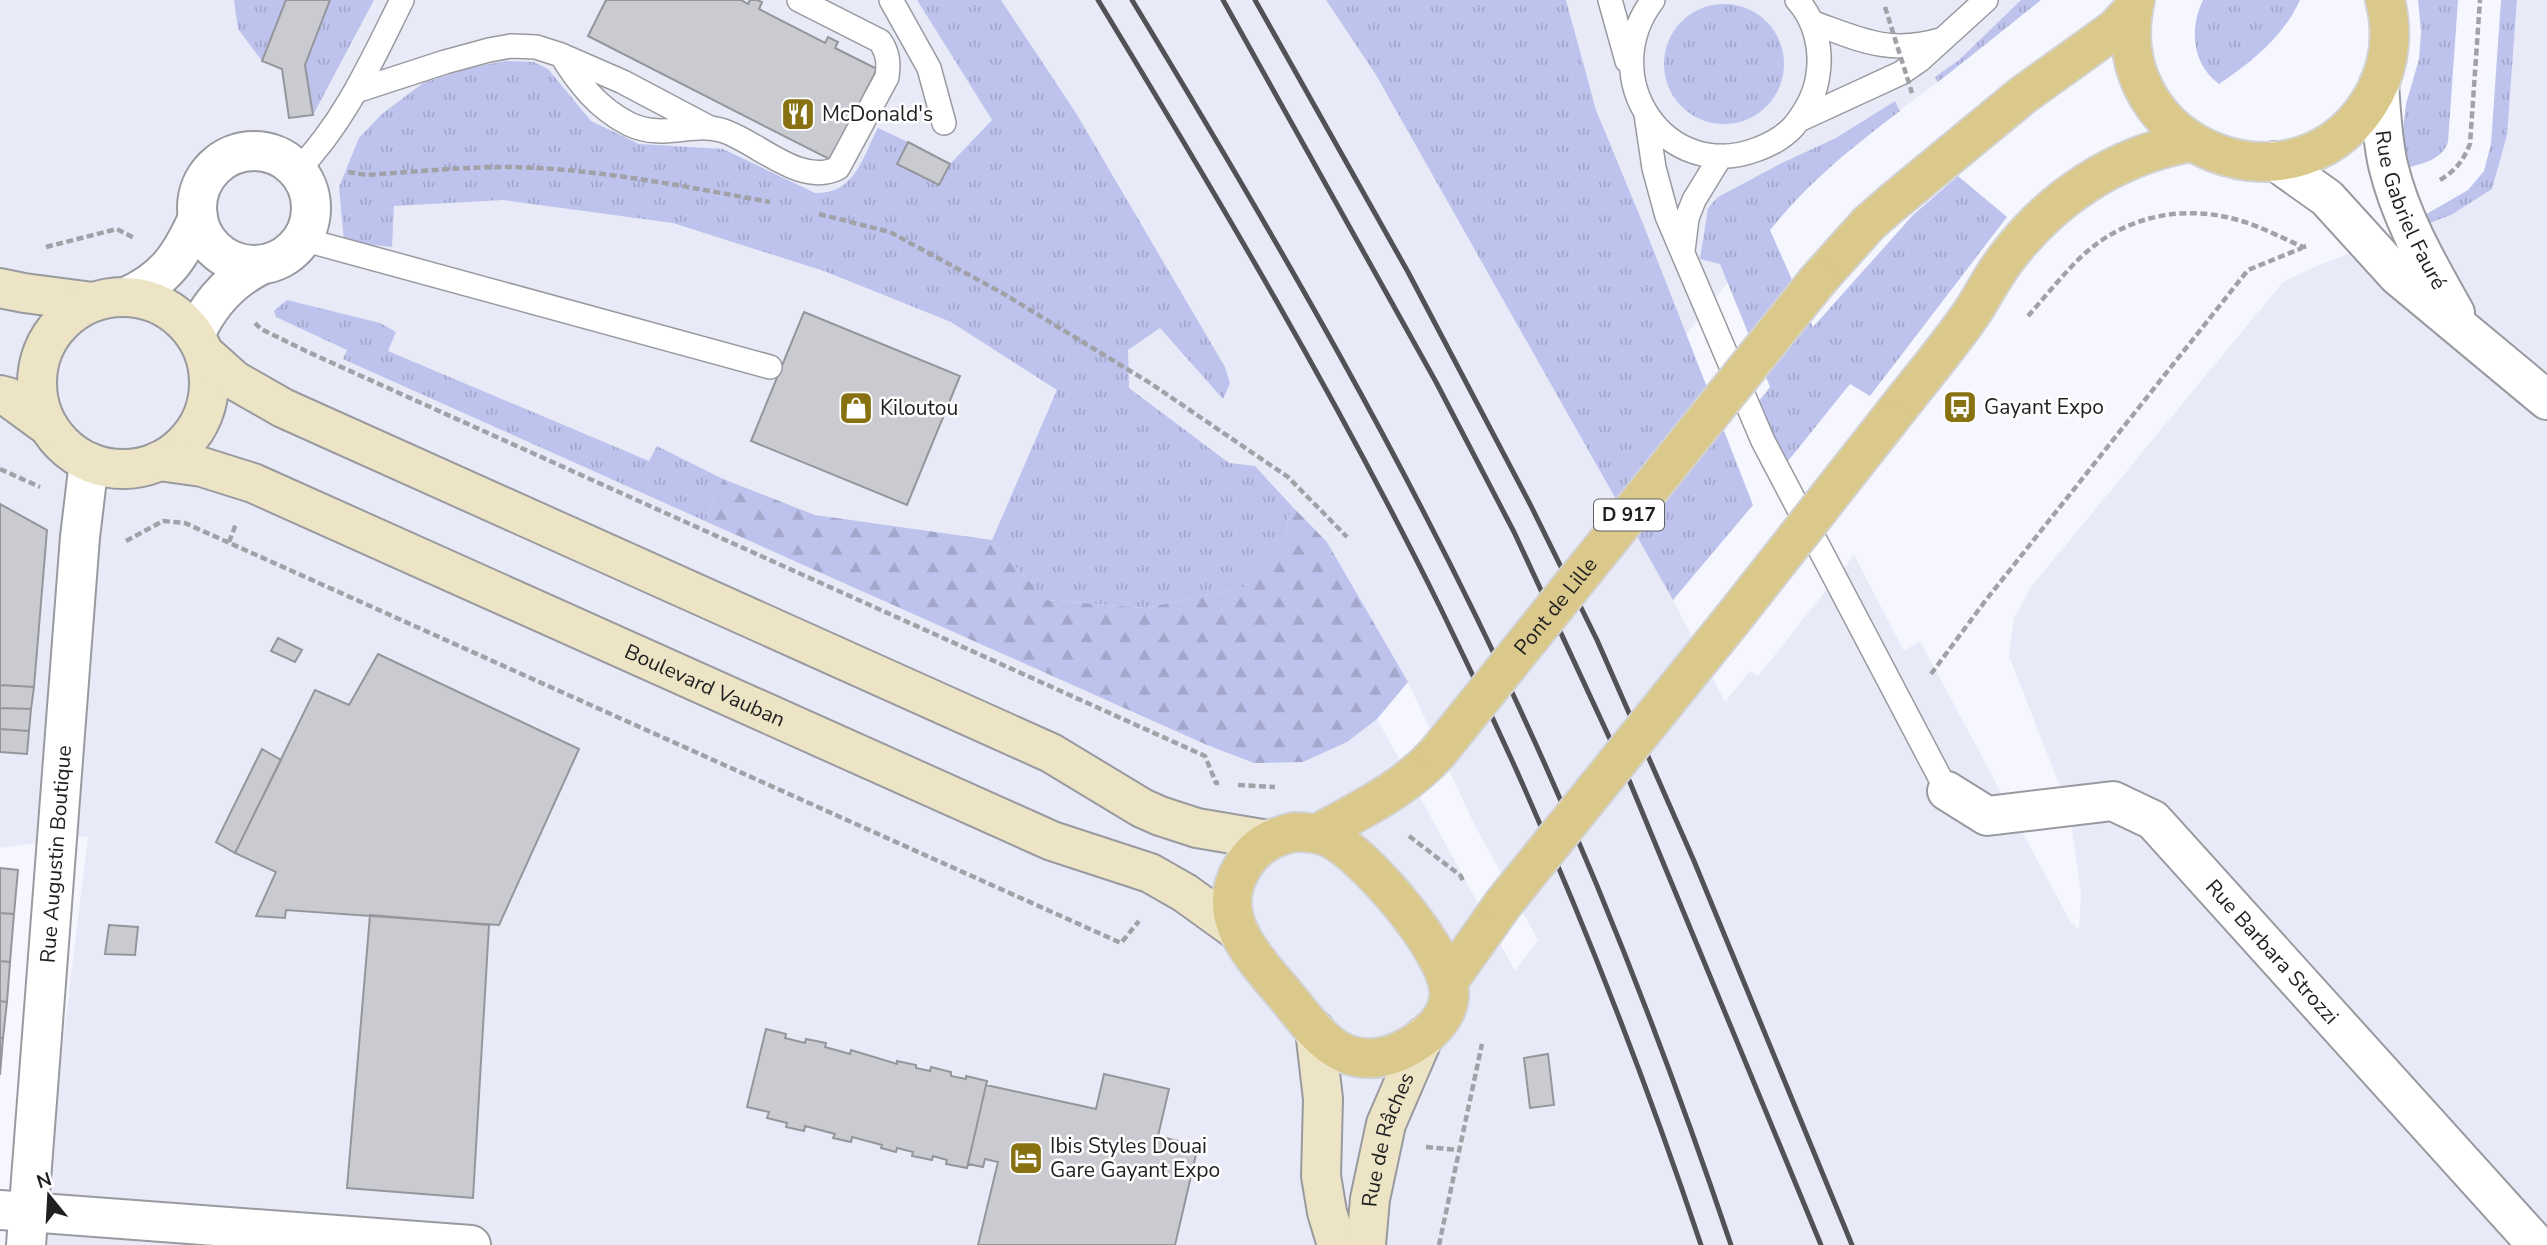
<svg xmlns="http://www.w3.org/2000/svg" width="2547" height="1245" viewBox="0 0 2547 1245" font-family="'Nunito Sans',sans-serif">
  <defs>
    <pattern id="grass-tufts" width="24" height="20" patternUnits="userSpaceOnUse" patternTransform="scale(1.75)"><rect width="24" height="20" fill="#bec3ed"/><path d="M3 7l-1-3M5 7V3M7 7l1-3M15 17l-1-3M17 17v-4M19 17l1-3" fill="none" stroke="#a3a7cb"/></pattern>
    <pattern id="forest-firs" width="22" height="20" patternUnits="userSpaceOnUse" patternTransform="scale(1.75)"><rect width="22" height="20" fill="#bec3ed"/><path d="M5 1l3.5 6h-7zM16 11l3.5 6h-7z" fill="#a3a7cb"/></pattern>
  </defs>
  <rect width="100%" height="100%" fill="#f6f7fe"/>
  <path fill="#e8eaf7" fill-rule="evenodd" d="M0 0H917L992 120 1230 383 1225 367 1076 113 1001 0H1326L1376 75 1536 355 1673 600 1725 702 1750 671 1758 676 1854 555 1904 651 1920 641 2070 921 2079 930 2081 894 2072 829 2066 802 2009 656 2014 618 2031 587 2283 282 2314 267 2451 215 2491 189 2507 135 2517 0H2547V1245H38L88 836 0 848ZM1255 466 1327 542 1408 682 1475 826 1538 940 1515 971 1328 629Z
    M1566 0H2041L1976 53 1840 156 1797 197 1686 335 1644 226 1596 110Z"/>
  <path fill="url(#grass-tufts)" d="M234 0H286L262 61 238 29Z
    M330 0H374L313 115 305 65Z
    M917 0H1001L1076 113 1225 367 1230 383 1223 399 1160 328 1128 350 1129 388 1229 463 1255 466 1292 506 1282 546 1243 588 1145 608 1046 600 992 540 1057 390 951 322 824 271 673 223 503 200 394 206 392 247 344 242 339 187 359 138 382 114 423 83 469 68 505 61 534 62 548 69 591 121 639 144 723 149 815 193C855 194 862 158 878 128L908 142 897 164 939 185 950 164 992 120Z
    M1326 0H1566L1596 110 1644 226 1753 505 1673 600 1376 75Z
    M2021 0H2041L1938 82 1935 77 1959 60Z
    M2203 0H2300C2284 36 2252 62 2219 84 2192 64 2189 29 2203 0Z
    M2418 0H2458L2448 142C2442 160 2423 163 2407 168L2403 129 2406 104 2419 59 2421 32Z
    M2501 0H2517L2507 135 2492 189 2451 215 2427 224 2423 216 2468 190 2484 171 2491 144Z
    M1664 64a60 60 0 1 1 120 0a60 60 0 1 1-120 0Z
    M1895 101 1900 111C1850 149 1810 181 1770 230L1813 327 1913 215 1958 176 2007 217 1870 396 1850 384 1784 466 1758 402 1770 387 1720 264 1700 259 1708 208 1718 197 1782 163 1836 138Z
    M287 300 380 323 396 332 388 351 649 461 657 446 723 479 705 521 343 359 347 350 276 317 274 311Z"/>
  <path fill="url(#forest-firs)" d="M723 479 815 515 992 540 1046 600 1145 608 1243 588 1282 546 1292 506 1327 542 1408 682 1377 719 1347 742 1303 762 1254 763 1207 745 705 521Z"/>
  <path fill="#cacbd1" stroke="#95969c" stroke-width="2" d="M286 0H330L305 65 313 115 289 118 282 69 262 61Z
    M606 0H741L748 4 750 0H757L762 2 759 9 825 43 828 37 838 42 835 48 877 69 831 160 588 36Z
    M908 142 950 164 939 185 897 164Z
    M804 312 960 376 907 505 751 441Z
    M0 504 47 530 34 687 0 685Z
    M278 638 302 650 295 662 271 651Z
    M378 654 579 749 499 925 286 910 285 918 256 916 276 872 235 853 315 690 349 705Z
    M0 685 34 687 31 709 0 708Z
    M0 708 31 709 29 731 0 729Z
    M0 729 29 731 27 754 0 752Z
    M262 749 281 760 235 853 216 842Z
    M0 868 18 870 14 914 0 913Z
    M0 913 14 914 10 962 0 961Z
    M370 915 489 925 473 1198 347 1188Z
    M109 925 138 927 135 955 105 954Z
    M0 961 10 962 7 1002 0 1001Z
    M0 1001 7 1002 3 1038H0Z
    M766 1029 786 1034 785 1038 805 1043 806 1039 826 1043 825 1047 850 1054 851 1050 897 1064V1061L916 1065V1068L930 1071 931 1067 951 1072V1076L966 1079V1076L987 1081 967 1168 946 1164 947 1160 933 1156 932 1160 912 1156 913 1152 897 1148 896 1152 881 1148 882 1145 852 1137 851 1142 833 1138 835 1134 805 1126 804 1131 786 1127 787 1123 767 1118 769 1112 747 1107Z
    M0 1038H3L0 1075Z
    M1548 1054 1554 1105 1530 1108 1524 1058Z
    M1104 1074 1169 1089 1158 1136 1198 1146 1175 1245H978L998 1162 985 1159 983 1167 968 1164 986 1085 1096 1109Z"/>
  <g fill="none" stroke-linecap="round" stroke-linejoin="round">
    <g stroke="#999aa0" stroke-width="26">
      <path id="service" d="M891 0 929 68 944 123
        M1610 0 1627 61
        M1653 0C1594 78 1666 185 1758 149 1772 144 1784 137 1794 126 1806 111 1816 94 1818 74 1822 49 1815 19 1797 0
        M1811 22C1859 39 1888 55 1940 40
        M561 55 623 82 708 127
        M356 91 445 62 489 50 511 46 536 47 561 55C579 84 598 108 629 124 665 141 693 120 724 131 759 143 801 187 838 168L887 77C889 62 888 53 880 41L799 0
        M1646 114 1654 168 1667 216 1763 441 1947 791
        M1799 120 1901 73 1920 60 1986 0
        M297 171C345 122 372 60 402 0
        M302 239 770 367
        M1683 251 1687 218 1694 200 1721 156"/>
    </g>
    <g stroke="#999aa0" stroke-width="42">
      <g id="minor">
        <path id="s1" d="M2379 84C2381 111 2382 138 2388 165 2401 219 2428 265 2455 313"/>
        <circle cx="254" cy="208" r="57"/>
        <path d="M2275 161 2327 198 2398 276 2547 400"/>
        <path d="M126 297C166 279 180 257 198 218"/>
        <path d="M195 335C209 304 230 280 261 265"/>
        <path id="s2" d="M1947 791 1987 816 2113 801 2153 820 2537 1245"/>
        <path d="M0 1210 471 1245"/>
        <path id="s3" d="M26 1245 80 537 89 462"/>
      </g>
    </g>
    <g stroke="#999aa0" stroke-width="42">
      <g id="secondary">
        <path d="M0 288 24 293 93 302"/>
        <circle cx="123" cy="383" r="86"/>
        <path d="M205 354 234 380 283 408 1051 753 1142 808 1160 816 1197 828 1268 840"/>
        <path d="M0 395 8 397 49 427"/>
        <path id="s4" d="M159 461 202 467 253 483 1052 841 1150 873 1185 893 1239 932"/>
        <path d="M1315 1030 1323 1099 1321 1176 1327 1212 1337 1245"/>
        <path id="s5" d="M1366 1245 1370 1199 1386 1124 1424 1036"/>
      </g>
    </g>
    <g stroke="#d2d2d3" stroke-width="42">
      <path id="primary" d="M2135 0C2101 149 2303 227 2375 93 2390 64 2393 31 2385 0
        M1818 280 1869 223 1892 203 2023 95 2115 29 2133 10
        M1889 420C1916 385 1946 350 1971 314 1983 296 1992 277 2005 260 2051 198 2115 156 2190 142
        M1294 832C1306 832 1319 833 1330 838 1366 856 1446 949 1449 990 1451 1008 1439 1024 1426 1035 1406 1051 1383 1062 1357 1057 1326 1052 1305 1018 1286 996 1255 958 1211 917 1243 866 1255 846 1272 837 1294 832Z
        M1317 834C1360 810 1406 789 1439 751
        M1448 982 1503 904"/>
    </g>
    <path stroke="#a1a2a7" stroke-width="4.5" stroke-dasharray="7 3.5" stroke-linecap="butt" d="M348 172 367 175C410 172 453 168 495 167 584 166 682 186 770 202
      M2440 180C2456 170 2463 161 2470 144L2480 0
      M819 214 890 232 1004 294 1150 383 1288 477 1347 537
      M46 247 117 229 134 238
      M2028 316C2046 296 2063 274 2082 256 2125 216 2183 204 2238 220 2260 226 2282 238 2303 247L2307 246
      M255 323 261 329 308 352 1205 756 1216 783H1219
      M0 469 40 487
      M126 541 163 521 185 523 1121 943 1139 921
      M229 542 236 524
      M1931 674 1986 600 2248 270 2302 248
      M1238 785 1275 787
      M1409 836 1461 876 1463 882
      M1426 1147 1459 1150
      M1439 1245 1482 1044"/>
    <use href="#service" stroke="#fff" stroke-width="23"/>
    <use href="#minor" stroke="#fff" stroke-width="38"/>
    <use href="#secondary" stroke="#ece4c5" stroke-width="38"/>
    <use href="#primary" stroke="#dac98b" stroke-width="38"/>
    <path stroke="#525256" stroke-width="5" d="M1098 0C1219 199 1337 398 1440 607 1541 813 1628 1027 1701 1245
      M1132 0C1275 236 1414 475 1528 727 1605 895 1672 1070 1731 1245
      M1223 0 1436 382 1514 532 1629 780 1821 1245
      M1255 0 1408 272 1531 506 1597 640 1694 861 1852 1245"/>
    <g stroke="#d2d2d3" stroke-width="42" stroke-linecap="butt">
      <g id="primary-bridge">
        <path id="s6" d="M1439 751 1818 280"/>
        <path d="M1503 904 1735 616 1889 420"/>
      </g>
    </g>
    <path stroke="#a1a2a7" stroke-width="4.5" stroke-dasharray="7 3.5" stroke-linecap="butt" d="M1885 7 1912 93"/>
    <use href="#primary-bridge" stroke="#dac98b" stroke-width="38"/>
  </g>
  <defs>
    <g id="restaurant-square" transform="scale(1.75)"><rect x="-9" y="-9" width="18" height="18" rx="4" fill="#877111" stroke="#fff"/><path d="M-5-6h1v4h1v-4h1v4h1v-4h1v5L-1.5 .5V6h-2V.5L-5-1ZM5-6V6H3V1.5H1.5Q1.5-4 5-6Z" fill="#fff"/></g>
    <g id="bus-square" transform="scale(1.75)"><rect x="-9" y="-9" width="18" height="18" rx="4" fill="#877111" stroke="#fff"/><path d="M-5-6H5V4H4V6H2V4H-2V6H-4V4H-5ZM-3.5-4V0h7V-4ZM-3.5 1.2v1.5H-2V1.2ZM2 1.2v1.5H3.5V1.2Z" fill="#fff"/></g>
    <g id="shop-square" transform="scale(1.75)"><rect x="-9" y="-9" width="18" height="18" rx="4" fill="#877111" stroke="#fff"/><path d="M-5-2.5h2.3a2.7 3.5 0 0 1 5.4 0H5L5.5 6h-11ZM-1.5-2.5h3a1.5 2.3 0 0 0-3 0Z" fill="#fff"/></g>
    <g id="hotel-square" transform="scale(1.75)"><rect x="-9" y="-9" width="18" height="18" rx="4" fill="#877111" stroke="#fff"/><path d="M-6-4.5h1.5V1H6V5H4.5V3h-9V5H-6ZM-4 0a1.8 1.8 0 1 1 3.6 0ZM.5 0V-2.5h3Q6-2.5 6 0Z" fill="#fff"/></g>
  </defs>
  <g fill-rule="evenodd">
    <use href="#restaurant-square" x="798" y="114"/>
    <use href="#bus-square" x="1960" y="407"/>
    <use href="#shop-square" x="856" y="408"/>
    <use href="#hotel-square" x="1026" y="1158"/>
  </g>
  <g text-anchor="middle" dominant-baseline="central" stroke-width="5" stroke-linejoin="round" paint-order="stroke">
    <rect fill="#fff" stroke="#626264" stroke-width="2" x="1594" y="499.5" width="70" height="31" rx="5"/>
    <g font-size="19" font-weight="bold" fill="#1f1f21">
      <text x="1629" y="515">D 917</text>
    </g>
    <g font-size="21" fill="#1f1f21" stroke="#fff" text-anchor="start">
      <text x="822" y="114">McDonald's</text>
      <text x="1984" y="407">Gayant Expo</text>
      <text x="880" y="408">Kiloutou</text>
      <text x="1050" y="1146">Ibis Styles Douai<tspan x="1050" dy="24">Gare Gayant Expo</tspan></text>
    </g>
    <g font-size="21" fill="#1f1f21" stroke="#fff">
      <text stroke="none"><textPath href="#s1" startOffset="131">Rue Gabriel Fauré</textPath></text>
      <text stroke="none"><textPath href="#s6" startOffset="186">Pont de Lille</textPath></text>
      <text stroke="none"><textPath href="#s4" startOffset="592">Boulevard Vauban</textPath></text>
      <text stroke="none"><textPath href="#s3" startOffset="392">Rue Augustin Boutique</textPath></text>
      <text stroke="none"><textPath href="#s2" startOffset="396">Rue Barbara Strozzi</textPath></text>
      <text stroke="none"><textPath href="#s5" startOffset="108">Rue de Râches</textPath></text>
    </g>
  </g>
  <g transform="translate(49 1196) rotate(342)" stroke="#ffffff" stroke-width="5" paint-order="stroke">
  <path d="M0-5L12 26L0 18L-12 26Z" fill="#1f1f21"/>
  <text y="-10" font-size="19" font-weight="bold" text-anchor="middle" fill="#1f1f21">N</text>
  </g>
</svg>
